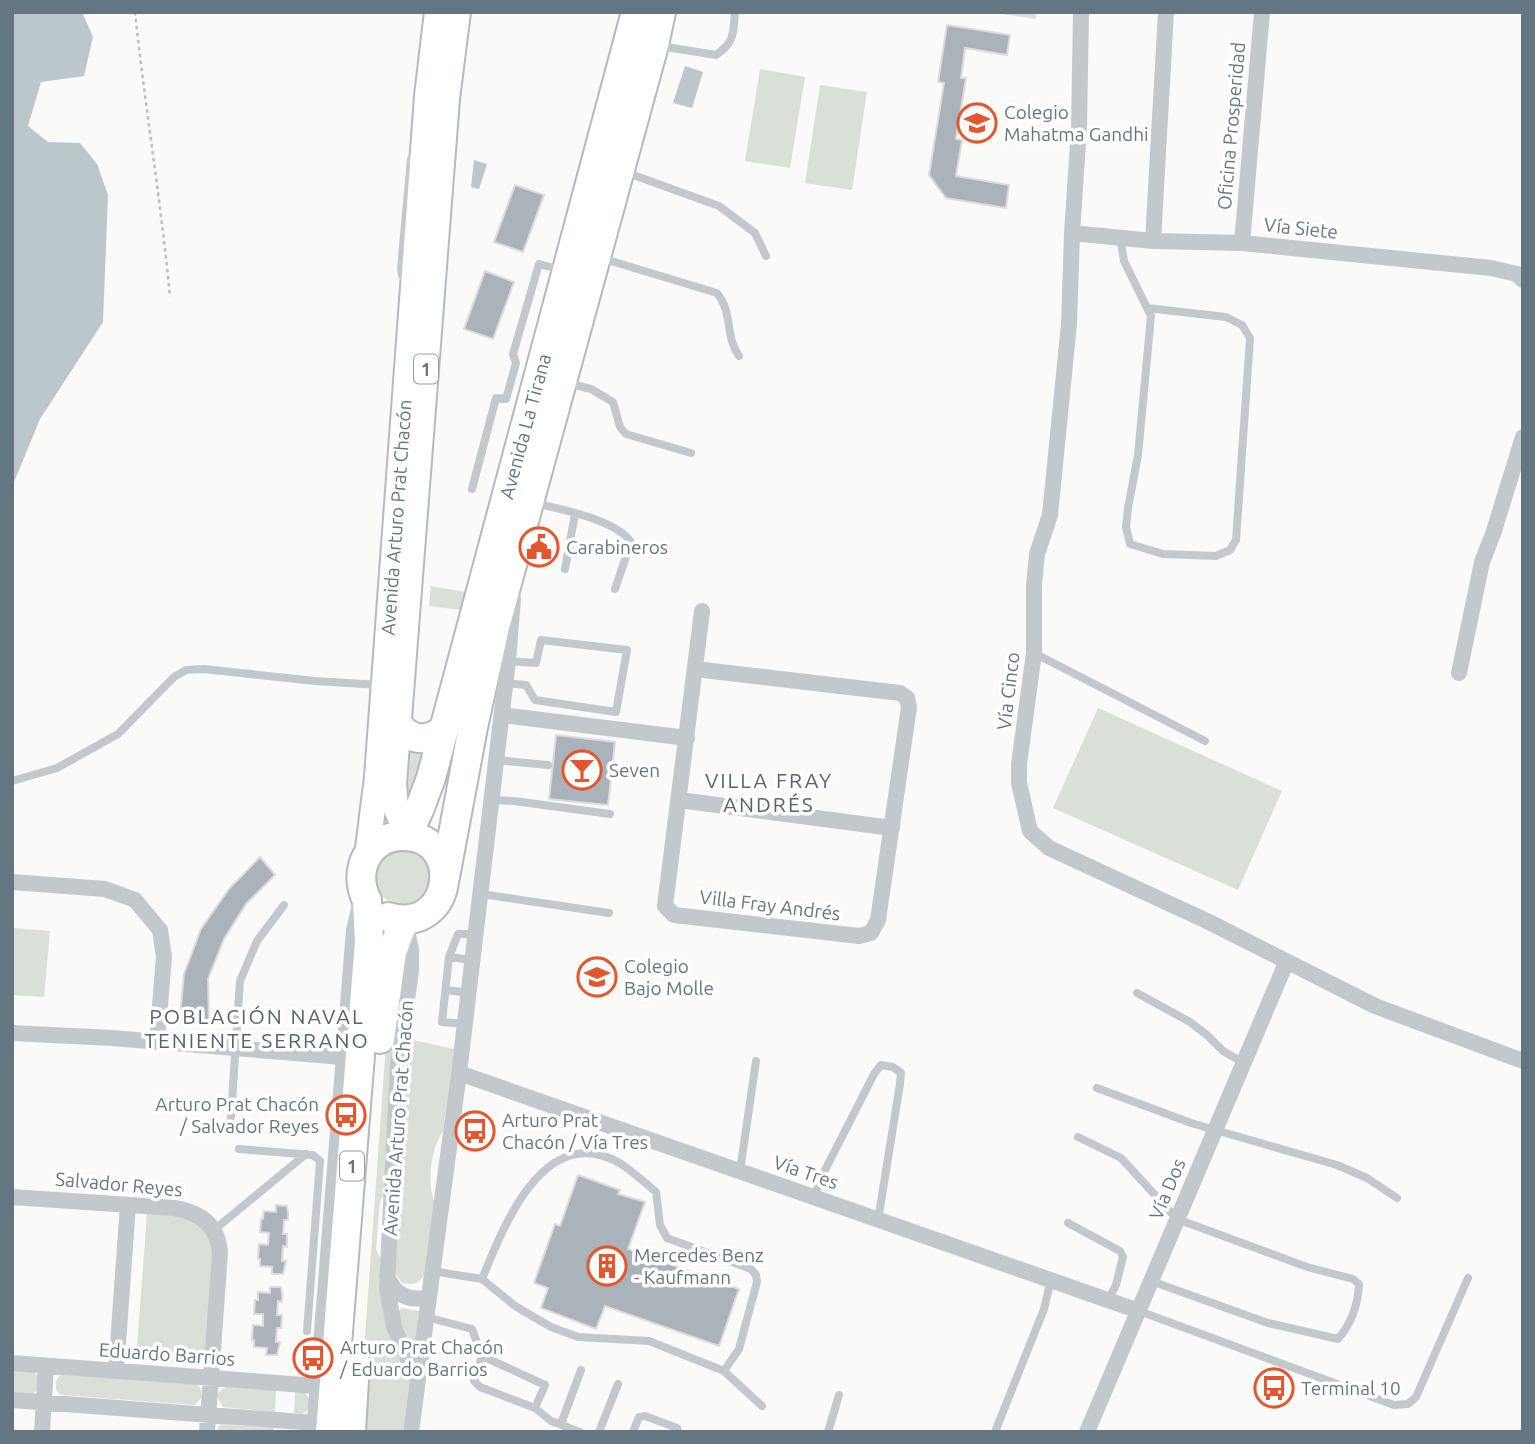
<svg xmlns="http://www.w3.org/2000/svg" width="1535" height="1444" viewBox="0 0 1535 1444" font-family="Ubuntu,sans-serif">
  <rect width="100%" height="100%" fill="#fafaf8"/>
  <path fill="#dadfd7" d="M991 12H1036V19Z
    M760 69 805 77 790 168 745 161Z
    M820 85 867 92 852 190 805 183Z
    M431 586 465 592 461 610 429 606Z
    M1098 708 1282 791 1238 890 1053 808Z
    M405 744 431 746 406 806Z
    M375 877a28 28 0 1 1 56 0a28 28 0 1 1-56 0Z
    M14 928 50 931 44 997 12 995Z
    M408 1039 454 1049 443 1131C431 1148 427 1181 434 1201L424 1275C418 1285 413 1285 402 1283L395 1273Z
    M386 1044H392L385 1193 380 1201 376 1249 381 1260 380 1283 383 1312 410 1379 403 1432H365L362 1418 365 1336Z
    M147 1214C179 1216 203 1212 213 1249L205 1365 136 1360Z
    M402 1308 419 1311 415 1347H412L396 1313Z
    M12 1371 33 1372 38 1375V1389L33 1394 12 1392Z
    M64 1373 195 1384 200 1387 202 1397 195 1405 62 1395 57 1392C54 1383 56 1378 64 1373Z
    M227 1386 276 1390 275 1412 223 1407 217 1396 219 1392Z
    M295 1392H305L310 1400 308 1410 302 1414 294 1413Z
    M221 1424 274 1428V1432H218V1427Z"/>
  <path fill="#bbc7cb" d="M12 12H82L93 37 84 76 41 82 28 126 48 142 80 143 97 164 108 195 103 322 40 419 12 487Z
    M685 66 703 72 692 108 673 103Z
    M474 160 487 164 479 189 471 187Z"/>
  <path fill="#aab3b9" stroke="#dcdcda" stroke-width="2" d="M947 25 1010 35 1007 55 965 48 961 78H966L956 139 962 140 956 176 1009 185 1006 208 946 198 929 175 944 83 938 82Z
    M515 185 544 195 523 252 494 242Z
    M485 271 514 282 493 339 464 329Z
    M556 735 615 742 608 805 549 799Z
    M260 857 275 875 246 904 224 939 208 979 209 1020 180 1017 184 974 201 929 229 889Z
    M578 1175 620 1190 618 1194 645 1202 628 1249 739 1289 719 1346 605 1306 596 1329 541 1308 548 1288 534 1283 555 1224 560 1226Z
    M276 1205 287 1206 288 1213V1220H284L283 1234H287V1247L283 1246 282 1261H286L283 1274H272V1267L260 1266V1259H258L259 1244 268 1245 269 1233 260 1232 261 1219H263L264 1211 276 1212Z
    M270 1287H281L282 1294V1302L278 1301 277 1315H282L281 1328H277L276 1342H280L277 1355H266L267 1348 254 1347V1340H252L253 1325 263 1326V1314H254L255 1300H258V1292L270 1293Z"/>
  <g fill="none" stroke-linecap="round" stroke-linejoin="round">
    <g stroke="#b5babe" stroke-width="28">
      <g id="primary">
        <path d="M407 836 396 809 394 783 447 99 458 12"/>
        <path id="s1" d="M367 856 377 777 427 96 437 12"/>
      </g>
    </g>
    <g stroke="#b4b9bd" stroke-width="32">
      <g id="highway">
        <path d="M399 726C411 741 428 742 443 730"/>
        <path id="s2" d="M407 836 419 810 431 778 636 12"/>
        <path d="M445 877 473 727 495 627 654 45 661 12"/>
        <path d="M365 896C359 881 360 864 371 850 379 841 392 835 404 836 466 837 453 936 388 917"/>
        <path d="M380 1039 392 952 404 920"/>
        <path d="M330 1432 369 942 367 900"/>
        <path d="M351 1432 355 1362"/>
      </g>
    </g>
    <path stroke="#bbbfc2" stroke-width="2.5" stroke-dasharray="3.5 3.5" stroke-linecap="butt" d="M135 12C145 107 161 201 170 297"/>
    <path stroke="#c3c8cc" stroke-width="8" d="M660 46 716 55C735 42 733 34 735 12
      M625 172 719 206 755 233 766 256
      M1120 237 1124 261 1151 316 1138 455 1128 508 1126 527 1130 544 1163 554 1216 556 1230 550 1236 540 1250 338 1242 325 1226 317 1147 308
      M601 258 717 293C733 312 725 337 739 356
      M406 280 402 275 401 268 411 159
      M567 383 591 389 613 402 620 427 626 434 691 453
      M472 489 496 398 506 399 516 363 513 354 539 264 561 270
      M535 503C562 510 615 519 631 542L615 589
      M565 569 575 514
      M1034 653 1205 741
      M505 683 526 685 535 700 616 712 627 650 541 640 536 663 508 661
      M496 760 548 765
      M12 781 57 768 118 734 174 677 186 670 204 669 315 681 380 685
      M492 800 514 801 610 814
      M481 894 609 913
      M449 957 458 934H476
      M446 990 469 993
      M1137 993 1190 1022 1207 1035 1223 1051 1244 1063
      M465 1024 442 1022 449 957 472 960
      M1097 1088 1191 1123 1337 1165 1367 1178 1397 1198
      M231 1117 240 981 257 941 284 905
      M1078 1137 1121 1158 1177 1219 1307 1267 1353 1279 1359 1284C1358 1304 1351 1324 1338 1339L1268 1323 1151 1281
      M239 1149 313 1155 320 1161 307 1331
      M740 1171 756 1061
      M814 1197 822 1176 874 1074 881 1065 893 1067 901 1073 900 1084 878 1220
      M1068 1223 1120 1251 1123 1257 1116 1285 1108 1300
      M214 1230 306 1154
      M432 1271 482 1279 515 1306 551 1327 578 1337 649 1341 724 1371 762 1406
      M482 1279C501 1233 537 1136 603 1156 623 1161 640 1179 656 1192L660 1225 667 1238 751 1269 756 1275 757 1282 739 1349 724 1371
      M1139 1311 1394 1405 1408 1404 1416 1397 1468 1278
      M426 1317 472 1329 482 1356 545 1385 535 1408 551 1421 580 1432
      M482 1356 474 1381 480 1387 535 1408
      M561 1424 581 1370
      M599 1432 618 1384
      M633 1432 639 1417 645 1416 677 1428 678 1432
      M828 1432 839 1395
      M995 1432 1044 1309 1051 1280"/>
    <path stroke="#c3c8cc" stroke-width="16" d="M1081 12 1079 128 1072 233 1069 324 1050 515 1037 554 1034 585V653L1019 764V783L1030 831 1049 848 1207 921 1375 1006 1523 1061
      M1072 233 1153 241 1242 243 1491 268 1517 274 1523 280
      M1153 241 1166 12
      M1242 243 1262 12
      M695 669 900 693 907 698 909 707 878 920 871 933 859 936 674 915 665 906 702 611
      M1459 673 1482 562 1493 534 1523 437
      M502 715 687 738
      M679 800 892 828
      M12 882 105 889 135 900 160 930 164 957 157 1042
      M405 922 411 949V971L398 1064 387 1287 394 1327 417 1379
      M12 1033 112 1038 343 1057
      M459 1073 1139 1311
      M12 1197 174 1208C200 1212 218 1225 220 1253L207 1432
      M387 1276C395 1295 409 1302 429 1297
      M12 1363 318 1386
      M116 1371 128 1205
      M12 1400 315 1423
      M42 1432 46 1366
      M314 1432 354 930 360 905
      M411 1432 459 1073 508 661 513 599
      M1087 1432 1286 963"/>
    <use href="#primary" stroke="#fff" stroke-width="24"/>
    <use href="#highway" stroke="#fff" stroke-width="28"/>
  </g>
  <defs>
    <g id="school-ring" transform="scale(2.0125)"><circle r="9.5" fill="#fff" stroke="#e4572e" stroke-width="1.5"/><path d="M0-5L7-2L0 1L-7-2ZM-4 1L0 2.5L4 1V4Q0 6-4 4Z" fill="#e4572e"/></g>
    <g id="civic-ring" transform="scale(2.0125)"><circle r="9.5" fill="#fff" stroke="#e4572e" stroke-width="1.5"/><path d="M-.6-6.5H3V-4.5H.6V-3L4-1V1h2V6H-6V1h2V-1L-.6-3ZM-1.2 2.5V6h2.4V2.5Z" fill="#e4572e"/></g>
    <g id="bar-ring" transform="scale(2.0125)"><circle r="9.5" fill="#fff" stroke="#e4572e" stroke-width="1.5"/><path d="M-6-5H6L.8 .8V4.5H3.5V6h-7V4.5H-.8V.8Z" fill="#e4572e"/></g>
    <g id="bus-ring" transform="scale(2.0125)"><circle r="9.5" fill="#fff" stroke="#e4572e" stroke-width="1.5"/><path d="M-5-6H5V4H4V6H2V4H-2V6H-4V4H-5ZM-3.5-4V0h7V-4ZM-3.5 1.2v1.5H-2V1.2ZM2 1.2v1.5H3.5V1.2Z" fill="#e4572e"/></g>
    <g id="building-ring" transform="scale(2.0125)"><circle r="9.5" fill="#fff" stroke="#e4572e" stroke-width="1.5"/><path d="M-4-6H4V6H1V3H-1V6H-4ZM-2.5-4.3h1.7v1.8h-1.7ZM.8-4.3h1.7v1.8H.8ZM-2.5-1h1.7V.8h-1.7ZM.8-1h1.7V.8H.8Z" fill="#e4572e"/></g>
  </defs>
  <g fill-rule="evenodd">
    <use href="#school-ring" x="977" y="123"/>
    <use href="#civic-ring" x="539" y="547"/>
    <use href="#bar-ring" x="582" y="770"/>
    <use href="#school-ring" x="597" y="977"/>
    <use href="#bus-ring" x="346" y="1115"/>
    <use href="#bus-ring" x="475" y="1131"/>
    <use href="#building-ring" x="607" y="1266"/>
    <use href="#bus-ring" x="313" y="1358"/>
    <use href="#bus-ring" x="1274" y="1388"/>
  </g>
  <g text-anchor="middle" dominant-baseline="central" stroke-width="7" stroke-linejoin="round" paint-order="stroke">
    <g fill="#fff" stroke="#939fa8" stroke-width="2">
      <rect x="414" y="354.5" width="24" height="29" rx="5"/>
      <rect x="340" y="1151.5" width="24" height="29" rx="5"/>
    </g>
    <g font-size="18" font-weight="bold" fill="#657683">
      <text x="426" y="369">1</text>
      <text x="352" y="1166">1</text>
    </g>
    <g font-size="19" fill="#657683" stroke="#fff" text-anchor="start">
      <text x="1004" y="112">Colegio<tspan x="1004" dy="22">Mahatma Gandhi</tspan></text>
      <text x="566" y="547">Carabineros</text>
      <text x="609" y="770">Seven</text>
      <text x="624" y="966">Colegio<tspan x="624" dy="22">Bajo Molle</tspan></text>
      <text x="319" y="1104" text-anchor="end">Arturo Prat Chacón<tspan x="319" dy="22">/ Salvador Reyes</tspan></text>
      <text x="502" y="1120">Arturo Prat<tspan x="502" dy="22">Chacón / Vía Tres</tspan></text>
      <text x="634" y="1255">Mercedes Benz<tspan x="634" dy="22">- Kaufmann</tspan></text>
      <text x="340" y="1347">Arturo Prat Chacón<tspan x="340" dy="22">/ Eduardo Barrios</tspan></text>
      <text x="1301" y="1388">Terminal 10</text>
    </g>
    <g font-size="19" fill="#657683" stroke="#fff">
      <text transform="translate(1231 126) rotate(-85)">Oficina Prosperidad</text>
      <text transform="translate(1301 228) rotate(6)">Vía Siete</text>
      <text stroke="none"><textPath href="#s2" startOffset="427">Avenida La Tirana</textPath></text>
      <text stroke="none"><textPath href="#s1" startOffset="340">Avenida Arturo Prat Chacón</textPath></text>
      <text transform="translate(1008 691) rotate(-83)">Vía Cinco</text>
      <text transform="translate(770 905) rotate(7)">Villa Fray Andrés</text>
      <text transform="translate(398 1118) rotate(-86)">Avenida Arturo Prat Chacón</text>
      <text transform="translate(806 1172) rotate(19)">Vía Tres</text>
      <text transform="translate(119 1184) rotate(5)">Salvador Reyes</text>
      <text transform="translate(1167 1189) rotate(-67)">Vía Dos</text>
      <text transform="translate(167 1354) rotate(4)">Eduardo Barrios</text>
    </g>
    <g font-size="21" letter-spacing="2" fill="#57646e" stroke="#fff">
      <text x="769" y="780">VILLA FRAY<tspan x="769" dy="24">ANDRÉS</tspan></text>
      <text x="257" y="1016">POBLACIÓN NAVAL<tspan x="257" dy="24">TENIENTE SERRANO</tspan></text>
    </g>
  </g>
  <rect width="1535" height="1444" fill="none" stroke="#657683" stroke-width="28"/>
</svg>
